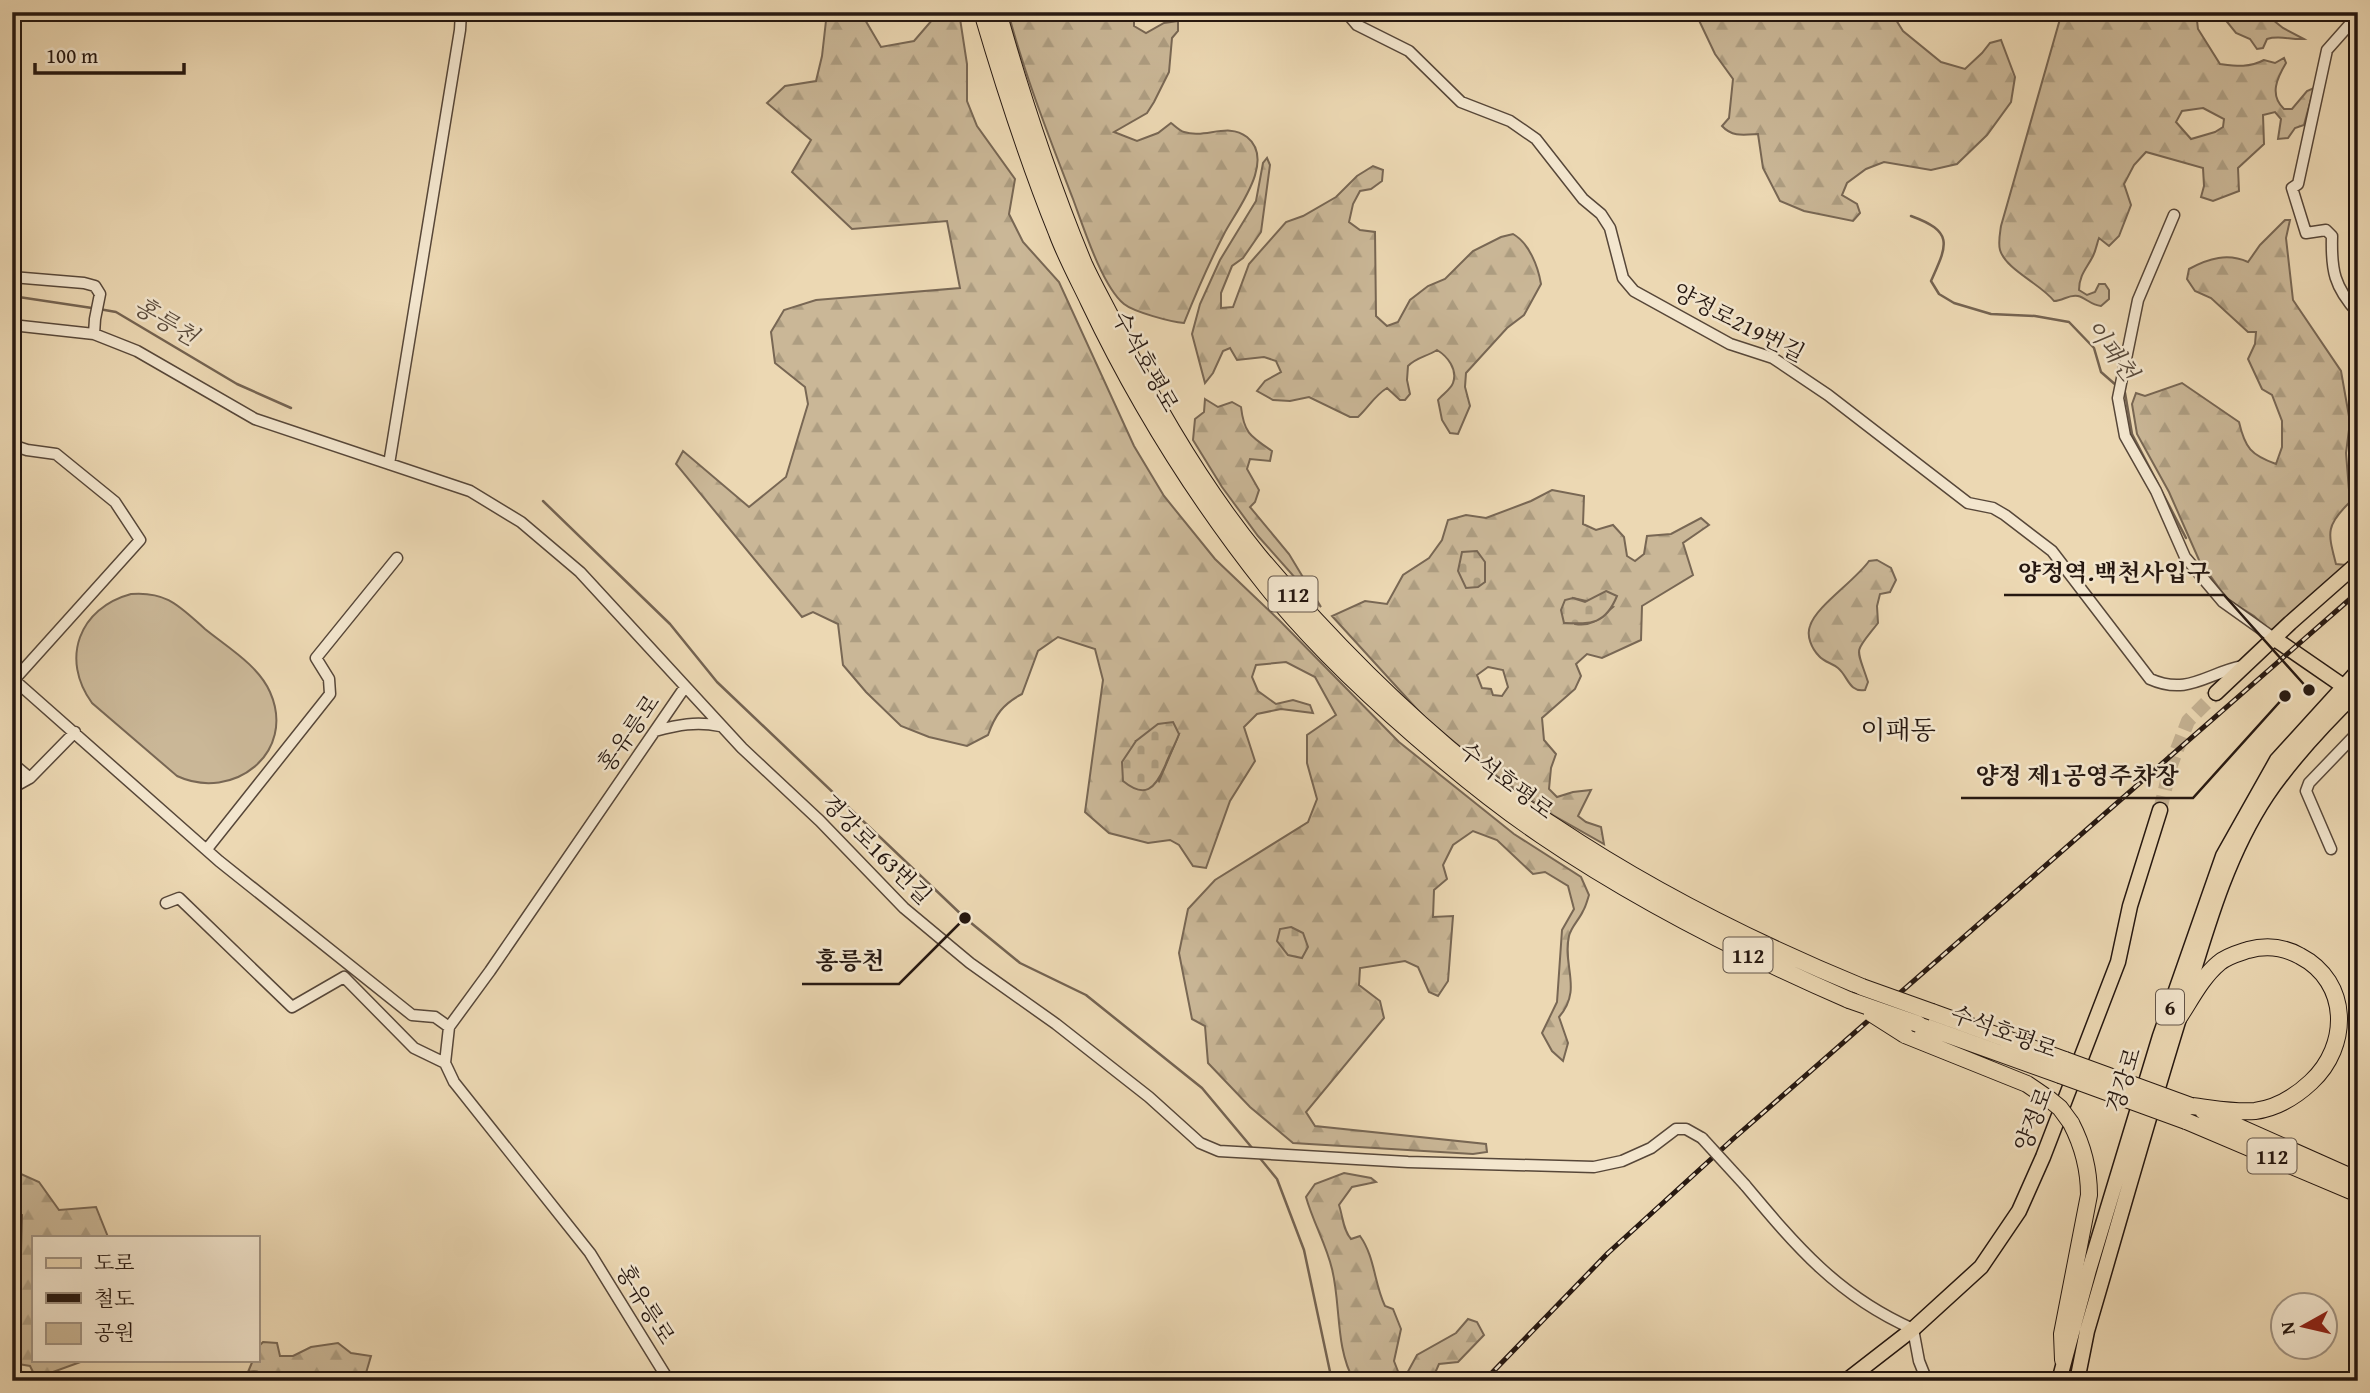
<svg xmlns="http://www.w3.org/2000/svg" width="2370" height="1393" viewBox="0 0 2370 1393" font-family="'Gentium Book Plus','Noto Serif KR',serif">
  <defs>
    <pattern id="forest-firs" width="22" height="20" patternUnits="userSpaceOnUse" patternTransform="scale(1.75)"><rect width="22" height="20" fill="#cab797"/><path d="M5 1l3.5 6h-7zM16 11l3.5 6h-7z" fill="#ad9d81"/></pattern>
    <pattern id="cemetery-stones" width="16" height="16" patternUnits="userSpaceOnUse" patternTransform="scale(1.75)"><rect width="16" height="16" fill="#cab797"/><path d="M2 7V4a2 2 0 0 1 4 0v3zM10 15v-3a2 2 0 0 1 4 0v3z" fill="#ad9d81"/></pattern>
  </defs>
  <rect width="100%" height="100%" fill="#ecd8b3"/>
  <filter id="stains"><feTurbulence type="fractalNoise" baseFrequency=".00286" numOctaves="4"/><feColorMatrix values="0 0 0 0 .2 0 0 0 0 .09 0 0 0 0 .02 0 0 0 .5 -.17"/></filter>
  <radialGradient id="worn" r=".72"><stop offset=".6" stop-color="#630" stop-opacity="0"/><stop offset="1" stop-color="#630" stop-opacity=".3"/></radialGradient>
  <path fill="#cab797" stroke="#786754" stroke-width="2" d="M131 594C167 591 180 607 205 629 227 647 258 665 270 692 297 753 233 802 177 776L92 703C60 659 79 608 131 594Z"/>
  <path fill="url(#forest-firs)" stroke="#786754" stroke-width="2" fill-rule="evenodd" d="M827 12H865L864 18 881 47 914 41 939 12H959L967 64V101L977 126 1015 179 1009 214 1023 242 1059 282 1134 446 1164 496 1215 559 1280 621 1399 742 1514 834 1581 877 1589 895C1587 901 1586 906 1583 911 1579 920 1571 927 1569 936 1562 966 1583 989 1559 1017L1568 1043 1563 1061 1552 1051 1542 1033 1557 1002 1562 930 1574 909 1568 886 1545 872 1533 874 1497 840 1473 831 1453 845 1443 865 1447 879 1434 890 1433 917 1453 916 1448 981 1438 996 1429 992 1418 967 1405 961 1360 968 1359 985 1380 1001 1384 1018 1306 1112 1315 1126 1486 1144 1487 1152 1473 1154 1293 1143 1250 1107 1208 1063 1205 1026 1192 1019 1179 953 1188 909 1215 880 1308 822 1317 799 1307 763V735L1336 715 1315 677 1286 662 1256 665 1252 677 1258 691 1276 704 1293 700 1310 705 1313 713 1281 709 1257 714 1244 727 1255 761 1230 801 1206 868 1193 866 1179 845 1170 840 1148 843 1109 833 1085 812 1103 680 1095 649 1058 637 1038 651 1022 694C1003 704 995 715 988 735L967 746 929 737 901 726 866 692 843 665 838 624 813 612 802 617 676 464 683 451 749 507 786 477 808 404 805 387 775 363 771 332 784 310 816 300 960 288 947 221 852 229 792 172 811 140 767 103 785 86 816 81 822 56ZM1179 734 1159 781 1136 741Z
    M1008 12H1152L1134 18V26L1146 33 1164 23 1178 21V31L1172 38 1169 72 1154 102 1147 113 1114 132 1137 141 1158 133 1171 123C1175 126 1180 131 1184 132 1205 139 1228 122 1247 137 1277 161 1235 212 1224 234 1209 263 1196 293 1184 323 1171 322 1134 312 1124 304 1102 286 1083 226 1073 199 1049 137 1025 76 1008 12Z
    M1695 12H1891L1903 31 1941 62 1965 69 1982 53 1990 43 2001 40 2015 77 2011 102 1987 135 1957 164 1931 170 1884 162 1866 169 1847 183 1842 195 1857 204 1860 213 1853 221 1804 211 1780 201 1763 168 1758 134C1743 135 1732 137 1722 126L1729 118 1733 79 1715 54Z
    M2062 12H2196L2198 29 2220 64C2236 66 2249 68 2264 60L2275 63 2284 58 2286 63C2277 78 2269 95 2284 109H2292L2307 91 2314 88 2304 125 2295 128 2288 138 2278 139 2281 119 2275 112 2263 115 2264 144 2238 168 2239 191 2213 201 2201 197 2204 186 2203 168 2146 152 2134 165 2124 184 2131 205 2119 236 2109 246 2099 238C2097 243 2096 250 2093 256 2087 268 2079 275 2079 290L2087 295 2095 292 2099 284H2105L2109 290V299L2101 306C2091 305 2086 298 2078 296 2069 294 2063 301 2054 301 2041 284 2006 270 2000 250 1998 243 2000 233 2001 226ZM2203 108 2224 119 2223 127 2215 132 2191 139 2176 122 2182 111Z
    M2219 12H2263L2283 28 2304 39C2291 40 2279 35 2267 39L2263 48 2257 49 2250 39 2236 33Z
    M1267 158 1270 165 1261 232 1243 258 1232 266 1221 293V308L1233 307 1249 264 1286 222 1303 216 1336 197 1357 176 1373 166 1383 170 1382 181 1371 189 1360 191 1353 204 1349 222 1360 230 1375 232 1376 316 1387 326 1398 322 1410 300 1428 286 1445 279 1473 251 1501 237 1513 234C1529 243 1538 266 1541 284L1524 315 1507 328 1466 373 1465 387 1470 406 1458 434 1450 433 1442 420 1438 400C1442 395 1451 389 1453 383 1458 369 1447 356 1437 350 1426 357 1417 357 1408 366L1407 380 1410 394 1405 400H1400L1387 388C1374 396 1369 407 1358 417H1350L1309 397 1290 401 1273 400 1257 391 1265 381 1281 372 1276 361 1264 357 1237 360 1230 348 1223 351 1213 373 1205 383 1192 334 1200 304 1220 260 1256 201 1263 163Z
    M2285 220H2290L2286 238 2293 300 2341 371 2350 422 2346 453 2350 502C2325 526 2328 533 2336 564L2347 565 2284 624 2270 631 2254 616 2227 599 2199 560 2169 492 2137 434 2132 404 2136 393 2145 396 2182 383 2239 422C2245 448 2251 455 2276 464L2282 447V421L2272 395 2262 389 2248 359 2255 344 2256 332H2248L2211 298 2195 291 2187 279 2189 269C2209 258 2228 253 2248 262L2260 245Z
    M1205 399 1218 407 1232 402 1241 407C1244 433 1250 436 1272 451L1270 461 1250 459 1247 469 1259 490 1255 502 1250 507 1289 554 1321 607 1258 536 1222 487 1193 440 1195 419 1204 412Z
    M1552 490 1584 496 1583 524 1596 530 1613 525 1624 537 1627 556 1635 561 1644 554 1647 536 1671 534 1701 518 1709 525 1683 543 1693 575 1642 606 1641 640 1602 658 1587 654 1576 664 1581 676 1575 689 1542 718 1544 740 1556 754 1551 768 1549 789 1557 797 1573 792 1591 790 1578 816 1586 822 1601 827 1604 844 1551 814 1487 769 1425 718 1332 616 1365 601 1387 604 1403 575 1429 558 1442 540 1448 520 1466 515 1486 518 1531 501ZM1573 598 1613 607C1600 618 1593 627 1575 624ZM1488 667 1503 670 1508 687 1502 696 1493 695 1491 689 1482 688 1477 675Z
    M1877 560 1891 568 1896 580 1890 592 1880 594 1877 606 1878 623C1853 655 1856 645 1868 682L1865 690C1849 693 1848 676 1838 668 1832 663 1824 662 1819 656 1812 649 1806 636 1810 626 1816 606 1855 581 1869 561Z
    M12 1170 39 1182 59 1210 96 1207 108 1237H33V1360H86L53 1372H33L30 1366 18 1364 22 1215 12 1212Z
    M1344 1173 1371 1178 1376 1182 1352 1187 1339 1205C1343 1217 1343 1230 1351 1239L1360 1236C1375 1257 1374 1283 1385 1306L1393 1309 1401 1329 1394 1361 1399 1374 1405 1377 1417 1355 1456 1333 1468 1319 1477 1322 1484 1335 1458 1362 1439 1364 1435 1373V1381H1354C1335 1347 1341 1305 1332 1269 1326 1244 1313 1222 1306 1197L1315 1184Z
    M263 1342 277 1343 280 1356H293L311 1347 338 1343 351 1353 371 1356 366 1373 367 1381H267C262 1372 258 1370 248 1372L253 1360H257V1348Z"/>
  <path fill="url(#cemetery-stones)" stroke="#786754" stroke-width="2" d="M1477 551 1485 562V582L1478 587 1466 588 1458 571 1462 552Z
    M1606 591 1617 596C1605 625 1591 624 1564 623L1561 610 1565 600 1573 598 1585 602Z
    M1173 722 1179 734C1175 745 1169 755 1165 766 1155 789 1145 799 1123 781L1122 762 1136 741 1158 724Z
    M1291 927 1303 933 1308 947 1302 958 1288 955 1277 941 1280 929Z"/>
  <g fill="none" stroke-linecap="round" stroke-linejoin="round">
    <path stroke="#746351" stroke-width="2.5" d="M1911 216C1955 232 1947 245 1931 281L1939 294 1954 303 1991 314 2035 316 2069 322 2094 348 2101 372 2117 386
      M12 296 92 308
      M99 309 116 312 237 384 291 408
      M2122 390 2125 393 2132 434 2158 484
      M2161 490 2186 538
      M543 501 670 624 717 682 965 918 1020 963 1086 995 1202 1088 1253 1149
      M1259 1157 1277 1179 1304 1250 1332 1381"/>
    <path stroke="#c4b192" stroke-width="14" stroke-dasharray="14 7" stroke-linecap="butt" d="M2160 810 2171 765 2188 721 2216 693"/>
    <g stroke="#574739" stroke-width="13">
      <path id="minor" d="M1346 12 1357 25 1409 51 1461 102 1510 121 1536 139 1583 199 1601 214 1610 228 1623 278 1634 291 1730 344 1773 358 1828 395 1968 503 1993 508 2005 515 2052 551 2150 679C2188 696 2207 673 2243 666
        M2358 15 2327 50 2298 184 2292 188 2306 233 2326 230 2332 236C2331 270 2334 287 2358 313
        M2174 215 2138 300 2118 398 2125 436 2156 491 2185 557 2223 602 2275 639
        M12 277 84 283 95 286 100 294 95 319 94 334
        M12 325 94 334 137 351 255 419 470 491 521 522 580 572 742 748 820 821 904 908 970 963 1056 1024 1149 1097 1200 1143 1219 1151 1408 1162 1594 1167 1622 1161 1651 1148 1676 1129H1686L1702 1138
        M12 445 27 450 56 454 115 502 140 540 14 680
        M389 464 460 30 461 12
        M12 678 219 861 412 1015 435 1017 449 1027
        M655 731C678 725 696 721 720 726
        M12 763 30 778 75 732
        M12 788 30 778
        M207 849 330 694 329 679 316 658 397 558
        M2331 849 2306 791 2309 783 2358 732
        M166 903 179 898 292 1007 344 977 414 1048 445 1063
        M1745 1185C1796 1246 1838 1296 1913 1329L1919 1361 1927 1381
        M669 1381 590 1253 454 1082 445 1063 449 1027 490 971 685 687"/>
    </g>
    <g stroke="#251710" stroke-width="17">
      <path id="major" d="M2275 639 2349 690
        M2216 693 2290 623 2358 563
        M1846 1381 1913 1329 1981 1267 2019 1211 2043 1157 2118 962 2130 906 2160 810
        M2059 1381 2089 1270 2160 1036 2223 856 2277 760 2358 671
        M2077 1381 2087 1331C2120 1219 2151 1107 2186 996 2207 927 2227 855 2267 795 2293 757 2325 723 2358 691"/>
    </g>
    <g stroke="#251710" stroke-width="18">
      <path id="highway" d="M982 12C1004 87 1028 161 1057 233 1066 257 1078 279 1089 302 1137 403 1197 499 1267 587 1316 648 1382 709 1443 760 1474 786 1507 812 1541 835 1638 901 1741 953 1849 1000
        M998 12C1022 97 1050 182 1084 264 1094 286 1107 308 1118 331 1156 407 1205 490 1259 556 1329 639 1407 717 1492 784 1512 800 1534 813 1554 826 1651 891 1755 943 1862 987
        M1932 1012 2065 1060
        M2178 1019C2190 1001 2202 977 2219 963 2227 956 2239 953 2248 950 2266 945 2284 947 2300 956 2350 982 2350 1046 2311 1082 2295 1097 2277 1108 2255 1111 2235 1113 2211 1108 2191 1106
        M1918 1024 2060 1075
        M1905 1035 2027 1084 2049 1099
        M2203 1111 2358 1180
        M2186 1121 2358 1194
        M2063 1360 2062 1334 2089 1195C2089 1169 2083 1146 2071 1123"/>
    </g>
    <use href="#minor" stroke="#f3e6ce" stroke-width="10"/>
    <use href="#major" stroke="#ecd8b3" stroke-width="14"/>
    <use href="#highway" stroke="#ecd8b3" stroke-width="16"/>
    <g stroke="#251710" stroke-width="5">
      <path id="rail" d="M1484 1381 1608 1253 1733 1139 2358 592"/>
    </g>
    <use href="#rail" stroke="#f3e6ce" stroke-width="2.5" stroke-dasharray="8" stroke-linecap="butt"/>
    <g stroke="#574739" stroke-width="13" stroke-linecap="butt">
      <path id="minor-bridge" d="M1702 1138 1745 1185"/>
    </g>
    <g stroke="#251710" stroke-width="18" stroke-linecap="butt">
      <path id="highway-bridge" d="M1862 987 1932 1012
        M1849 1000 1918 1024
        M1872 1014 1905 1035
        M2065 1060 2191 1106
        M2060 1075 2186 1121
        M2049 1099 2060 1108 2071 1123"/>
    </g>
    <use href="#minor-bridge" stroke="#f3e6ce" stroke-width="10"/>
    <use href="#highway-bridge" stroke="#ecd8b3" stroke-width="16"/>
  </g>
  <g text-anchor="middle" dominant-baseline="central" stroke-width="5" stroke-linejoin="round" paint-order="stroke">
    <g fill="#f3e6ce" stroke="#635549" stroke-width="2">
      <rect x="1268.5" y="576.5" width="49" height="35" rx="5"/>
      <rect x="1723.5" y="937.5" width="49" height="35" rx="5"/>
      <rect x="2156" y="989.5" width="28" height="35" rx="5"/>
      <rect x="2247.5" y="1138.5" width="49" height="35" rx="5"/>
    </g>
    <g font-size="21" font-weight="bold" fill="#251710">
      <text x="1293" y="594">112</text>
      <text x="1748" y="955">112</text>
      <text x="2170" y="1007">6</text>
      <text x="2272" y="1156">112</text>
    </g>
    <g font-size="23" fill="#251710" stroke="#f3e6ce">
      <text transform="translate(1739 322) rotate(27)">양정로219번길</text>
      <text transform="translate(1146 361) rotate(61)">수석호평로</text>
      <text transform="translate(628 733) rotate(-55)">홍유릉로</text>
      <text transform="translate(1507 780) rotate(37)">수석호평로</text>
      <text transform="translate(877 849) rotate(45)">경강로163번길</text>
      <text transform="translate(2004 1031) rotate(20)">수석호평로</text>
      <text transform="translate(2123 1080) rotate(-73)">경강로</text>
      <text transform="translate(2033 1119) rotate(-69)">양정로</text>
      <text transform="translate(646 1304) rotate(58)">홍유릉로</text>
    </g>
    <g font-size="24" font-style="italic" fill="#594a3b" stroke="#f3e6ce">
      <text transform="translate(166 321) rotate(31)">홍릉천</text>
      <text transform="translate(2112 350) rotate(53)">이패천</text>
    </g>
    <g font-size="26" fill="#251710" stroke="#f3e6ce">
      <text x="1898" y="729">이패동</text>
    </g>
  </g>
  <path fill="none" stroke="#251710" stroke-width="2.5" d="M2309 690L2224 595H2004M2285 696L2193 798H1961M965 918L899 984H802"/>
  <g fill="#251710" stroke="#f3e6ce" stroke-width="2.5">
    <circle cx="2309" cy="690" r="7"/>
    <circle cx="2285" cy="696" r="7"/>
    <circle cx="965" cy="918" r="7"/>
  </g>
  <g font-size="24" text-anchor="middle" font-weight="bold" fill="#251710" stroke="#f3e6ce" stroke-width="5" stroke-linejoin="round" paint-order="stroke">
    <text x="2114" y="581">양정역.백천사입구</text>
    <text x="2077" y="784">양정 제1공영주차장</text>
    <text x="850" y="969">홍릉천</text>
  </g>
  <rect width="2370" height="1393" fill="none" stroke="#ecd8b3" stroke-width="42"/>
  <rect x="14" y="14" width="2342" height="1365" fill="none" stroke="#251710" stroke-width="3.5"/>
  <rect x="21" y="21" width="2328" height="1351" fill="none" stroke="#251710" stroke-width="2"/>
  <rect x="32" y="1236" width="228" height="126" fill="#f3e6ce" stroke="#a19382" stroke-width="2"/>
  <rect x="46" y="1258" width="35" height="10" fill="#ecd8b3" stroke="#a19382" stroke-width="2"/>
  <text x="94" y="1270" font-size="21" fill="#251710">도로</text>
  <rect x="46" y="1293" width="35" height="10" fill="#251710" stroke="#a19382" stroke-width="2"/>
  <text x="94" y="1306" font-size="21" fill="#251710">철도</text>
  <rect x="46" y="1323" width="35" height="21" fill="#cab797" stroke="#a19382" stroke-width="2"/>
  <text x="94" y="1340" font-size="21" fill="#251710">공원</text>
  <g transform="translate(2304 1326) rotate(262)"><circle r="33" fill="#f3e6ce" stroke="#a19382" stroke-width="2"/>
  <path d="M0-5L12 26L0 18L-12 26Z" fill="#8f2418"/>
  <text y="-10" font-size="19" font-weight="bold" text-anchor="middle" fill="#251710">N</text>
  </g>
  <path d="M35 63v10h149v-10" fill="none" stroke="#251710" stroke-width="3.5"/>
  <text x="46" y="63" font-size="21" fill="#251710" stroke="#f3e6ce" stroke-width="5" paint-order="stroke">100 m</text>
  <rect width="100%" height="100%" filter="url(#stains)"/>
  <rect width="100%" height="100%" fill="url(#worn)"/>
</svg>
